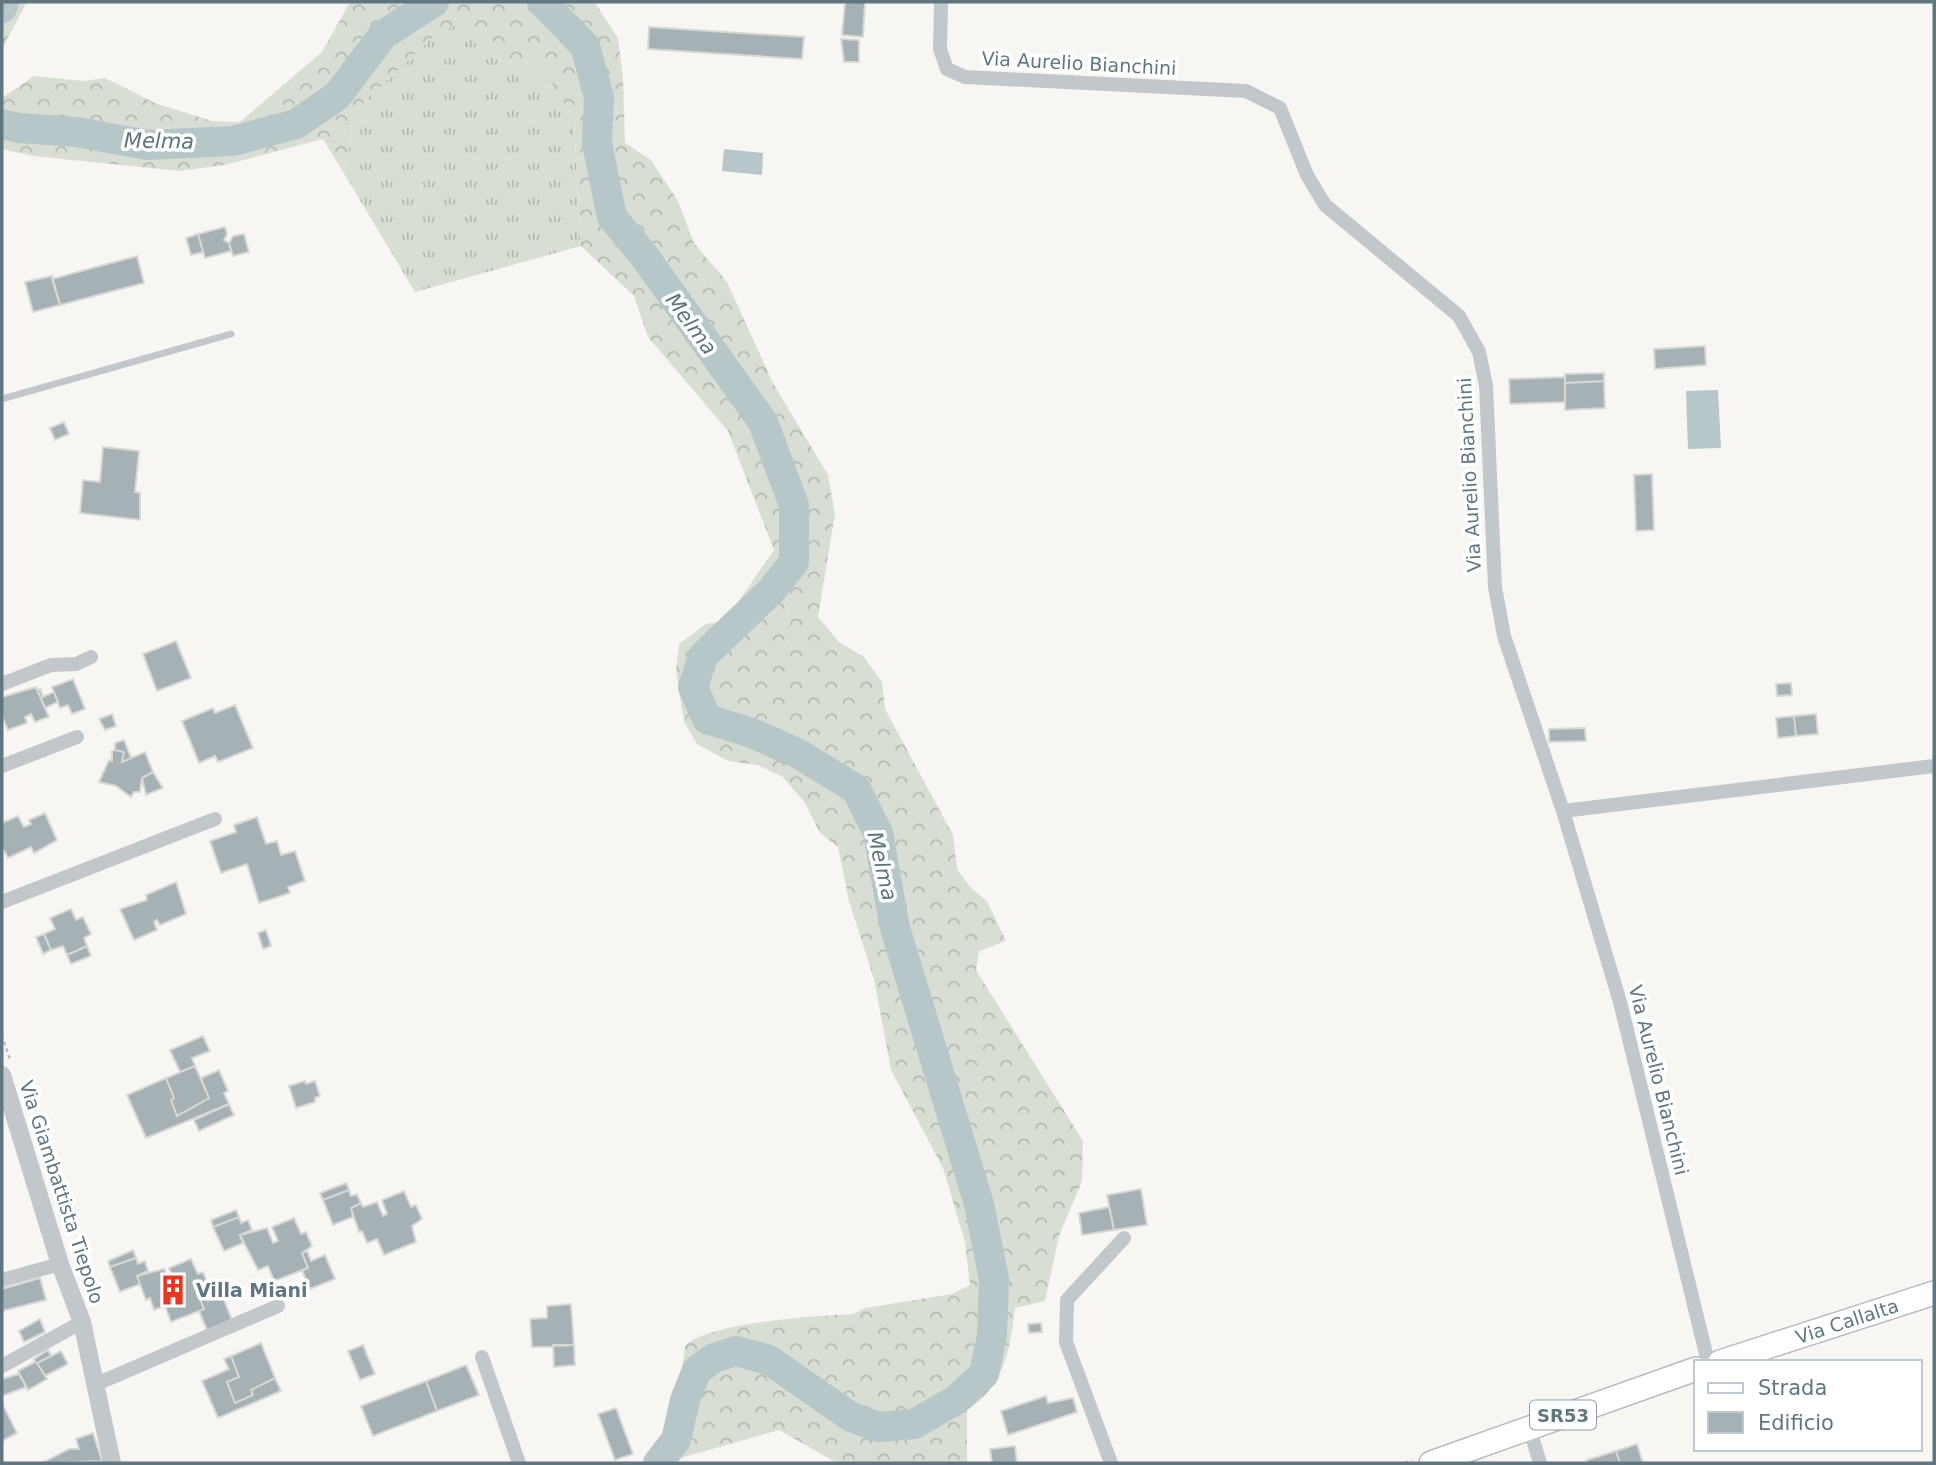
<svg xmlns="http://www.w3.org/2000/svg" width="1936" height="1465" viewBox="0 0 1936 1465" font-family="'DejaVu Sans',sans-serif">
  <defs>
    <pattern id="grass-tufts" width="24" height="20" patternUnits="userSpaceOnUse" patternTransform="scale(1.75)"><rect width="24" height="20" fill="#d9ded4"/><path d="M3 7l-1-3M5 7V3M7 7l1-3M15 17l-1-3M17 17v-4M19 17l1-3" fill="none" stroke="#b3b9b1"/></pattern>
    <pattern id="forest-crowns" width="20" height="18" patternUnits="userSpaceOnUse" patternTransform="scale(1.75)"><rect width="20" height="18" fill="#d9ded4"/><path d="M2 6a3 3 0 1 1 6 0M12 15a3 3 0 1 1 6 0" fill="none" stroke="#b3b9b1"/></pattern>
  </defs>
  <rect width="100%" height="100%" fill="#f7f6f3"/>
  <path fill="url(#grass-tufts)" d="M460 23 478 46 502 61 523 62 543 69 574 119 581 246 415 292 345 175 353 118 360 106 403 64 437 33Z"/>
  <path fill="url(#forest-crowns)" d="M2 2H27L2 49Z
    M350 2 595 3 618 38 623 78 625 143 651 160 678 201 694 243 727 282 773 383 828 475 835 514 818 617 839 642 864 657 882 682 885 709 953 835 957 869 971 888 987 901 1006 941 979 951 976 970 1083 1141 1082 1181 1059 1236 1045 1301 1015 1308C1010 1349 1005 1386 967 1410V1463H837L779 1430 663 1463H649L675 1428 685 1346C708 1322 817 1316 853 1314L865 1308 952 1294 970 1285 965 1242 943 1168 891 1070 874 979 849 901 838 847 820 833 805 803 783 777 758 765 728 761 697 744 684 722 676 670 679 644 706 624 725 621 774 550 728 431 648 337 634 296 581 246 574 119 543 69 523 62 502 61 478 46 460 24 437 33 360 106 353 118 345 175 323 139 225 165 179 171 33 156 2 149V98L34 76 83 81 105 78 155 103 212 121 240 122 322 52Z"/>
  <path fill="#b7c6c9" d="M724 149 763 153 762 175 722 171Z
    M1718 390 1721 448 1688 449 1686 391Z"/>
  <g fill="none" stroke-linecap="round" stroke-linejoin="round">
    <path stroke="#b7c6c9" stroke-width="30" d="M542 2 585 46 599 97 597 143 612 217 642 253 763 422 794 505V562L771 591 703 656 693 687 707 719 752 733 799 754 856 789 878 833 895 928 979 1204 994 1279 992 1336 984 1374 956 1400 914 1424 879 1427 851 1417 769 1360 736 1351 714 1358 697 1370 685 1400 676 1440 658 1463
      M2 8 4 2
      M2 124 19 128 76 132 147 145 233 141 296 124 337 96 383 35 434 2"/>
  </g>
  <path fill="#a6b1b5" stroke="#d8d8d6" stroke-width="2" d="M845 2H865L863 37 842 35Z
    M649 27 804 37 802 59 648 49Z
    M841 39 859 40V62H844Z
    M225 227 227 234 224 240 229 243 231 251 205 258 198 234Z
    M198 234 203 252 191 255 186 238Z
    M244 234 249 252 233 256 229 243 233 236Z
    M137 256 144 283 60 305 52 279Z
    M52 276 60 305 33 312 25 282Z
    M1705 346 1706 365 1655 369 1654 349Z
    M1604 373V381L1565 383V374Z
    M1565 377V402L1510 404 1509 379Z
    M1604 381 1605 408 1565 410V383Z
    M64 422 69 434 55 440 50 428Z
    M103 447 139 451 135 492 140 493V520L80 513 83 480 100 482Z
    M1652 474 1654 530 1636 531 1634 475Z
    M176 641 191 678 157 691 143 654Z
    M73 679 85 709 72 714 68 705 60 708 52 687Z
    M1791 683 1792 695 1777 696 1776 684Z
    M36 687 49 717 35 722 31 714 25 717 27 723 8 730 2 716V697Z
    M40 689 43 697 54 692 58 702 45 708 37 690Z
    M235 705 253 748 218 762 215 756 199 763 182 721 213 708 215 713Z
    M112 714 116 726 105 730 99 719Z
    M1816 714 1818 734 1796 736 1794 716Z
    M1794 716 1796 736 1778 738 1776 718Z
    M1585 728 1586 741 1549 742V729Z
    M124 740 131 758 122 762 124 752 115 750V743Z
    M115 750 124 752 122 762 145 752 153 772 142 778 140 792H134L131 797 116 786 99 782 109 760 112 761V751Z
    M153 772 163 788 146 795 142 778Z
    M45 813 57 840 34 853 31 847 8 858 2 847V823L18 816 24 827 31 824 29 820Z
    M257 817 266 844 277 841 281 855 295 851 305 881 288 887 290 893 259 903 247 864 221 873 210 841 236 832 234 825Z
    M176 882 186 914 160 925 157 920 154 922 157 930 134 940 120 909 147 900 146 895Z
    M71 909 76 920 83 917 91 934 84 938 87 946 67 955 63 946 51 950 44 934 55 929 50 918Z
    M266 930 271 946 263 949 258 933Z
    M44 934 51 950 43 954 36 937Z
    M87 946 91 956 71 964 67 955Z
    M203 1036 210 1051 192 1058 195 1066 180 1072 170 1050Z
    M195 1066 209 1098 177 1116 171 1100 174 1098 166 1078Z
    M219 1070 228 1091 224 1093 229 1104 146 1138 127 1095 166 1078 174 1098 171 1100 177 1116 209 1098 201 1078Z
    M305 1081 306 1084 315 1081 320 1096 315 1098V1102L296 1108 289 1086Z
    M229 1104 234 1115 199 1131 194 1120Z
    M346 1183 349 1190 323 1200 320 1193Z
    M1141 1189 1147 1225 1114 1230 1107 1195Z
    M349 1190 351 1196 357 1194 361 1203 351 1208 353 1217 333 1225 323 1200Z
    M404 1191 411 1207 416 1205 422 1219 412 1226 416 1242 384 1255 377 1239 367 1243 362 1231 359 1232 351 1208 361 1203 363 1207 377 1202 383 1216 387 1214 382 1200Z
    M1109 1207 1114 1230 1082 1235 1079 1213Z
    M236 1210 239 1217 213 1227 211 1220Z
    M239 1217 241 1223 248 1220 252 1230 240 1235 243 1243 224 1251 213 1227Z
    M294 1218 301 1234 306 1232 312 1246 302 1253 308 1268 274 1281 268 1266 258 1270 240 1235 267 1228 273 1243 278 1241 272 1227Z
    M133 1250 136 1258 110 1267 108 1261Z
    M307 1251 311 1261 325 1255 335 1279 310 1289 302 1270 308 1268 302 1253Z
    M136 1258 138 1264 145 1261 148 1271 137 1276 140 1284 120 1292 110 1267Z
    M191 1259 198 1274 203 1272 209 1287 198 1294 204 1309 171 1322 165 1306 154 1310 150 1298 146 1300 137 1276 164 1269 170 1283 174 1281 169 1268Z
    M40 1278 46 1300 2 1311V1289Z
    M204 1291 208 1301 222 1295 232 1320 207 1330 199 1311 204 1309 198 1294Z
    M571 1304 574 1345 532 1347 530 1319 547 1318V1306Z
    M40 1319 45 1332 24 1342 19 1331Z
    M1041 1323 1042 1332 1029 1333 1028 1324Z
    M261 1343 275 1378 251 1390 253 1395 235 1403 227 1382 239 1377 231 1356Z
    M363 1345 375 1374 360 1380 348 1351Z
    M553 1345H574L575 1365 554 1367Z
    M48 1350 51 1356 37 1363 47 1379 28 1390 18 1371 35 1362 34 1359Z
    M61 1351 68 1364 45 1376 37 1363Z
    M231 1356 239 1377 227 1382 235 1403 253 1395 251 1390 275 1378 281 1391 218 1418 202 1381 229 1369 224 1359Z
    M466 1365 479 1395 437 1411 426 1381Z
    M19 1374 26 1387 2 1396V1379Z
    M426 1381 437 1411 373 1436 361 1406Z
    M1046 1396 1048 1403 1073 1398 1077 1412 1008 1435 1001 1411Z
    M2 1403 17 1433 2 1441Z
    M616 1408 633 1454 615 1460 598 1414Z
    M93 1433 102 1461 42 1463 69 1449H79L76 1439Z
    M1637 1444 1643 1463H1620L1616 1451Z
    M1015 1446 1017 1463H992L990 1449Z
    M1616 1451 1620 1463H1588L1587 1460Z"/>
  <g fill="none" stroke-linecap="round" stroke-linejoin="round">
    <g stroke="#b5bbbe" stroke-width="26">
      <path id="primary" d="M1720 1362 1934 1293
        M1431 1463 1696 1369"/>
    </g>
    <path stroke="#bbbfc1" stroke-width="2.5" stroke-dasharray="3.5 3.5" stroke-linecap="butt" d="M2 1035 10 1060
      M1405 1463 1412 1460"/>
    <path stroke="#c1c7ca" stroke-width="7" d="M2 399 231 334"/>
    <path stroke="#c1c7ca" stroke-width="14" d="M941 2 940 49 947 69 965 77 1246 91 1280 108 1307 175 1325 205 1459 316 1479 352 1486 385 1495 587 1504 636 1563 811 1620 1002 1708 1362
      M2 684 51 665 76 664 91 657
      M2 766 77 737
      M1563 811 1934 766
      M2 902 215 819
      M2 1280 60 1264
      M482 1357 519 1463
      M2 1366 82 1322
      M94 1385 278 1306
      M1529 1427 1540 1463
      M1111 1463 1066 1342 1067 1300 1124 1238"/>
    <path stroke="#c1c7ca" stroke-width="18" d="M2 1075 60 1264 82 1322 112 1463"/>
    <use href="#primary" stroke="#fff" stroke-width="23"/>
  </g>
  <defs>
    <g id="building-bare" transform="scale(2.415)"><path d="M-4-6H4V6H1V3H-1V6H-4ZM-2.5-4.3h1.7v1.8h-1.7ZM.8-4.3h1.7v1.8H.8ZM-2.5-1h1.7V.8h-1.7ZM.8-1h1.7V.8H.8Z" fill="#eb351f" stroke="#fff" stroke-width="2.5" paint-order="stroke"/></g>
  </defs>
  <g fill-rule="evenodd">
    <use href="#building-bare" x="173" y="1290"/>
  </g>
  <g text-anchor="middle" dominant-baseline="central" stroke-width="7" stroke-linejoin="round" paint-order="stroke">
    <rect fill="#fff" stroke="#909fa6" stroke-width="2" x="1530" y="1400.5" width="66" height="29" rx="5"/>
    <g font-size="18" font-weight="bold" fill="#607680">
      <text x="1563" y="1415">SR53</text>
    </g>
    <g font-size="19" fill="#607680" stroke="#fff">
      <text transform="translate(1079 63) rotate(3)">Via Aurelio Bianchini</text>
      <text transform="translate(1469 475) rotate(-93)">Via Aurelio Bianchini</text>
      <text transform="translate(1659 1080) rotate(76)">Via Aurelio Bianchini</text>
      <text transform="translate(62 1192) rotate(72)">Via Giambattista Tiepolo</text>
      <text transform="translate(1847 1321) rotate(-18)">Via Callalta</text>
    </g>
    <g font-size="19" font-weight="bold" fill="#607680" stroke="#fff" text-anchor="start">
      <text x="196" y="1290">Villa Miani</text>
    </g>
    <g font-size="21" font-style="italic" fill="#5a767b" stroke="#fff">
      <text transform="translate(159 141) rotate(1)">Melma</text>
      <text transform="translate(691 324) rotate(54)">Melma</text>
      <text transform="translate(882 866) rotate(77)">Melma</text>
    </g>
  </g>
  <rect width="1936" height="1465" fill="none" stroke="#607680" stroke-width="7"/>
  <rect x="1694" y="1360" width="228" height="91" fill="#ffffff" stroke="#bfc8cc" stroke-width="2"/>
  <rect x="1708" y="1383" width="35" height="10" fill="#ffffff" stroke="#bfc8cc" stroke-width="2"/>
  <text x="1758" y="1395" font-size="21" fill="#607680">Strada</text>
  <rect x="1708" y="1412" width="35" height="21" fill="#a6b1b5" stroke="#bfc8cc" stroke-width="2"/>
  <text x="1758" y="1430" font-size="21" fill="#607680">Edificio</text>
</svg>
